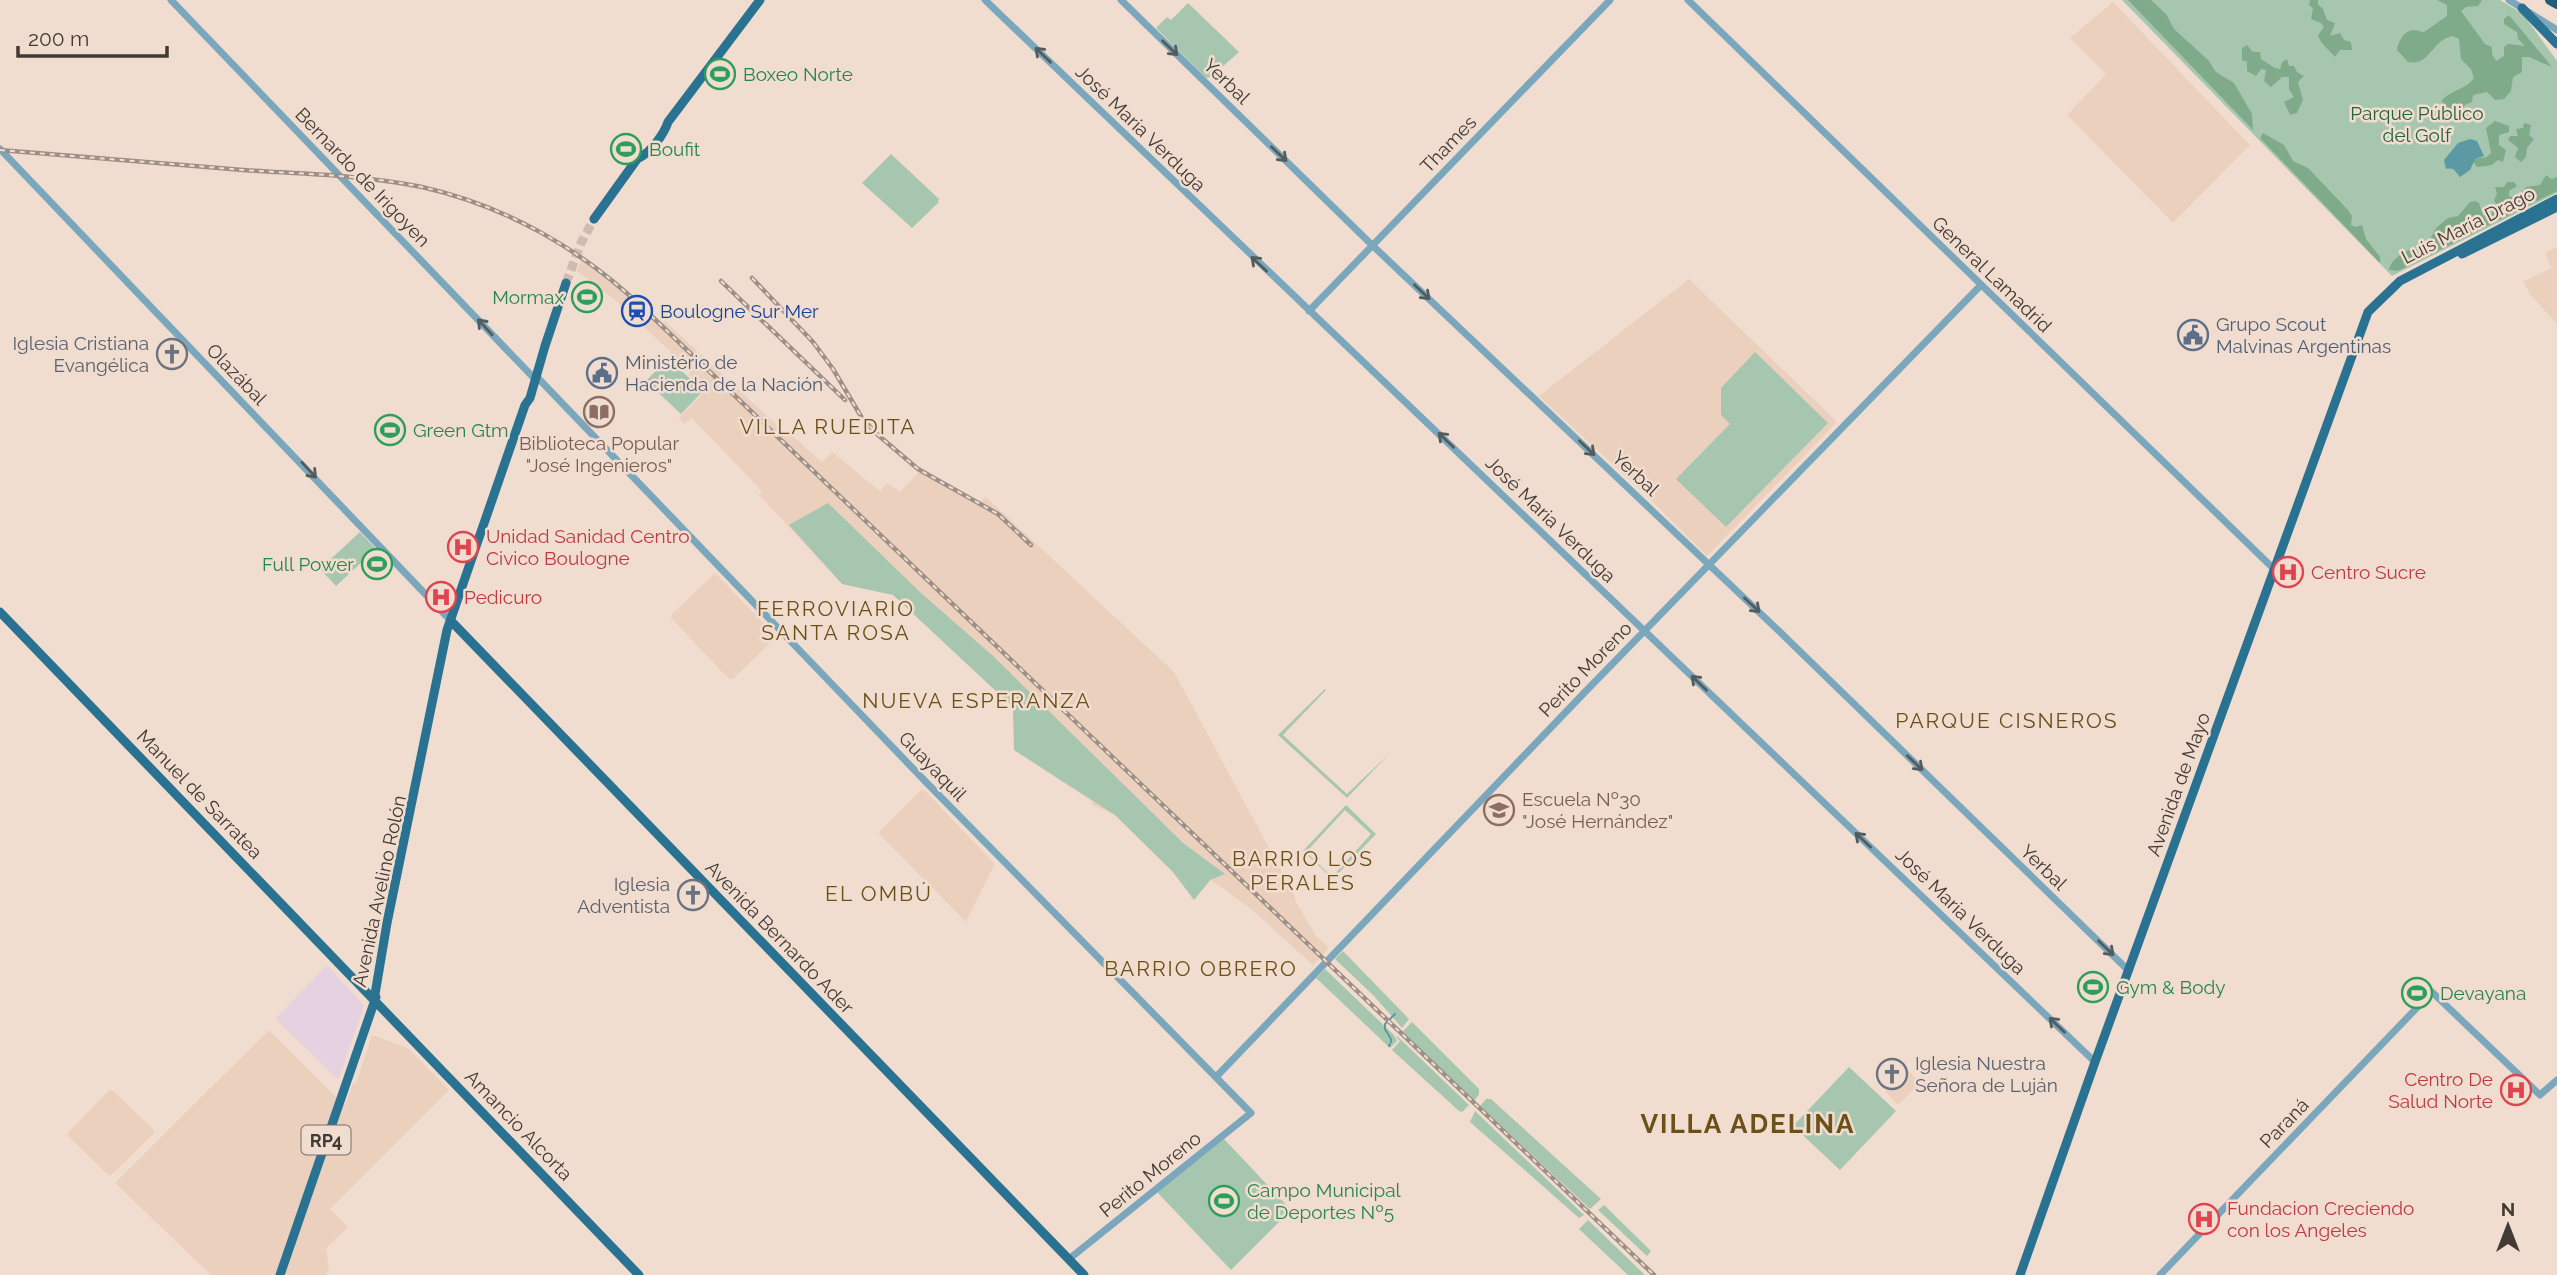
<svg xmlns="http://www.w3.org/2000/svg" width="2557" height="1275" viewBox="0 0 2557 1275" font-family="Raleway,sans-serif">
  <rect width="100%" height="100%" fill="#f1ddcf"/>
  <path fill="#e5d1df" d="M326 966 329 967 364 1006 339 1078H336L277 1020V1017Z"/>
  <path fill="#ead0bd" d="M2113 2 2250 145 2173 223 2067 115 2106 74 2070 38Z
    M2557 247V324L2530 294 2523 281 2552 268 2545 253Z
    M583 256 627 290 663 323 665 321 784 432 786 430 822 462 832 452 880 491 887 483 900 492 920 471 980 502 986 497 1174 672 1295 896V900L1316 936 1329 948 1313 965 1251 909 1211 880 1194 900 1173 872 1115 815 1091 804 1093 802 1014 750 1013 707 893 595 842 584 759 495 762 491 692 418 684 424 679 418 705 391 688 374 691 371 615 300 577 271Z
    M1689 279 1837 422 1707 556 1645 494 1539 396Z
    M714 574H716L774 634V639L733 679H729L671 618V615Z
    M921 790H924L993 862 994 865 966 922 880 835 879 832Z
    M1493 793 1516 815 1504 827 1482 805Z
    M269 1030 345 1106 353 1083 356 1084 372 1035 408 1048 449 1090 330 1209 348 1227 326 1248 329 1267 326 1275H211L115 1183Z
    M1907 1069 1920 1083 1898 1105 1885 1091Z
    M109 1090H112L154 1130V1133L111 1175H108L68 1136V1133Z"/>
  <path fill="#a7c6af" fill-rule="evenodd" d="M2122 0H2500L2523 14 2557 61V193L2392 276Z
    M1188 3 1239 52 1211 77 1206 78 1156 28 1167 17 1171 20Z
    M891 154 939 199 938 203 912 228 862 183Z
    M1755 352 1828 423 1726 527 1676 479 1730 424 1721 415V388Z
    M668 358 703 391 681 414 646 381Z
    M828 503 921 593 993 656 1183 843 1225 874 1210 880 1194 900 1173 872 1115 815 1014 750 1013 707 893 595 842 584 789 525Z
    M360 532 376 549 336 586 320 569Z
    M1325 689 1326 690 1283 735 1347 794 1390 753 1347 798 1278 735Z
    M1346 805 1376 834 1333 879 1303 851ZM1345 810 1371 834 1332 877 1306 852Z
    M1343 951 1409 1019 1402 1028 1374 996 1335 959Z
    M1325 969 1394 1035 1397 1041 1390 1048 1316 978Z
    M1412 1022 1479 1089V1094L1474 1101 1402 1032Z
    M1397 1036 1469 1105 1462 1112 1459 1111 1392 1050 1400 1041 1396 1037Z
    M1849 1067 1896 1111 1840 1170 1793 1126Z
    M1486 1099H1491L1601 1199 1590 1209 1480 1106Z
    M1475 1111 1584 1215 1579 1218 1470 1122Z
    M1224 1139 1291 1210 1231 1270 1157 1192Z
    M1604 1205 1651 1251 1647 1256 1598 1210Z
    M1588 1220 1645 1275H1628L1579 1229Z"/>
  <path fill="#7fab8b" d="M2128 0H2151L2166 14 2174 29 2208 60 2216 72 2234 83 2252 114 2253 130Z
    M2310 0H2318V4L2323 9 2327 20 2335 23 2330 36 2340 33 2344 40 2351 42 2352 50H2340L2335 57C2330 51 2320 43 2318 35L2324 27 2321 23 2311 19 2313 8 2309 5Z
    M2437 0H2482L2478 6 2466 7 2461 11 2485 44 2492 47V54L2496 61 2504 56V47L2508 44 2525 46 2518 39 2517 32 2504 24V19L2509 15 2552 67 2529 57H2522V72L2513 77 2511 91 2504 99 2495 100 2487 92 2473 95 2472 102 2465 105 2459 112 2453 113 2443 106 2442 100C2451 90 2467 89 2474 78L2471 69 2461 59 2459 39 2453 36C2432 39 2431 66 2408 62L2397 50C2398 42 2404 30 2414 30 2417 30 2420 32 2424 32L2447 16V5Z
    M2247 45 2253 52H2260L2261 59 2275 68 2280 69 2282 62 2287 59 2289 66H2294L2297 72 2304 76 2298 82 2303 100 2297 113 2290 115 2284 102 2294 97 2289 89V77H2282L2271 87 2264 81 2266 70 2261 69 2256 76 2247 71V62L2242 60V48Z
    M2495 121 2509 126V132L2499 135V145L2506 150 2503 162 2498 160 2492 165 2477 167 2473 162 2475 159 2487 157 2491 153 2486 128Z
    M2524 123 2531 125 2529 135 2534 139 2527 148 2526 157 2521 162 2515 157 2518 148 2508 140 2510 136H2518L2516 129 2523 128Z
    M2263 133 2284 145 2293 161 2308 168 2348 210 2352 216 2351 225 2356 227 2362 225 2366 239 2380 257V263L2260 138Z
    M2546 175 2551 179 2557 177V191L2404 268 2398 271 2389 270C2391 256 2414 246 2426 245L2437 227 2448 218 2458 216 2470 202 2475 201 2479 203 2483 216 2492 213 2497 205 2494 201 2497 193 2495 187H2504L2507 182H2514L2517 186 2509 191V196L2512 197 2524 191 2526 187 2540 185Z"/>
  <path fill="#5b9aa5" d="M2470 139 2477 141 2484 156 2475 159 2470 170 2460 177C2455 172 2455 167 2446 169L2444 160 2458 143Z"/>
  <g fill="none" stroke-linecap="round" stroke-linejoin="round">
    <path stroke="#5b9aa5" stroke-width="2" d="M1391 1042V1039L1385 1029V1024L1395 1014
      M1389 1046 1390 1044"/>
    <path stroke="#cebcb0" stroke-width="9" stroke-dasharray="9 4.5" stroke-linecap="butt" d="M566 283 581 243 594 219"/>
    <path stroke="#7ba7bd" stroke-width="7" d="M171 0 532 376
      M985 0 2095 1062
      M1121 0 1372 245 1780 632 2129 971
      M1688 0 2275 570
      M2509 0 2557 30
      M0 149 451 621
      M1309 311 1610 0
      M537 377 924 780 1251 1113 1069 1259
      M1216 1077 1585 692 1981 285
      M2160 1275 2432 992 2540 1095 2557 1080"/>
    <path stroke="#2a7292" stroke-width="9" d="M2522 8 2557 44
      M639 158C651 152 664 134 668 122L760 0
      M594 219 640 155
      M2462 254 2557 207
      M0 612 639 1275
      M452 622 1084 1275
      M374 1000 387 923 447 630 525 405 530 398 545 346 566 283
      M280 1275 376 997
      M2020 1275 2095 1062 2368 312 2400 281 2557 199"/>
    <path stroke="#1f5d78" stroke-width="10" d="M2550 0 2557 4"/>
    <g stroke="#9d8f85" stroke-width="4.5">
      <path id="rail" d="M0 150C81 157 162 163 243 170 302 174 364 175 422 187 506 206 581 249 642 307L1654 1275
        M752 278 813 342 833 369 862 418 878 435 918 469 998 514 1031 545
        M721 281 845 400"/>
    </g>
    <use href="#rail" stroke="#f1ddcf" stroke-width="2" stroke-dasharray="5" stroke-linecap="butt"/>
  </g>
  <defs><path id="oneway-shaft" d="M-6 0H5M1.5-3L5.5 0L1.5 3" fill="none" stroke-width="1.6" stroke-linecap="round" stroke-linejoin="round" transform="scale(1.75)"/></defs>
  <g stroke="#535b5e">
    <use href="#oneway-shaft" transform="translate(1170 48) rotate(44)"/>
    <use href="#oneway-shaft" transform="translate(1043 55) rotate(-136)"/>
    <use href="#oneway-shaft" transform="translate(1279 154) rotate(44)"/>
    <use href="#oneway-shaft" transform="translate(1259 264) rotate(-137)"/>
    <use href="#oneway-shaft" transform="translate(1422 292) rotate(44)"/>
    <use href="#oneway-shaft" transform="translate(485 327) rotate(-133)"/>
    <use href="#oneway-shaft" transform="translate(1446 440) rotate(-136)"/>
    <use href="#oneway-shaft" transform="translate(1587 448) rotate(43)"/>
    <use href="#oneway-shaft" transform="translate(309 470) rotate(47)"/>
    <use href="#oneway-shaft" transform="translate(1752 605) rotate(43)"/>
    <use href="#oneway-shaft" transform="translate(1699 683) rotate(-136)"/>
    <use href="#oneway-shaft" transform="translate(1915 763) rotate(44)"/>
    <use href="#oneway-shaft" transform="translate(1863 840) rotate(-137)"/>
    <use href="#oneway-shaft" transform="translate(2106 948) rotate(44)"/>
    <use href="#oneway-shaft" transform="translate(2057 1025) rotate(-136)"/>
  </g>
  <defs>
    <g id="stadium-ring" transform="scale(1.575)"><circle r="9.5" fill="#f1ddcf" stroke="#2e9e5b" stroke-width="1.5"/><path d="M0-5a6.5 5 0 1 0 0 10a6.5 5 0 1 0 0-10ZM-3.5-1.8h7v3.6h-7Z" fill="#2e9e5b"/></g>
    <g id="station-ring" transform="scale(1.575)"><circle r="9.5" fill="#f1ddcf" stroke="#1a4fb4" stroke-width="1.5"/><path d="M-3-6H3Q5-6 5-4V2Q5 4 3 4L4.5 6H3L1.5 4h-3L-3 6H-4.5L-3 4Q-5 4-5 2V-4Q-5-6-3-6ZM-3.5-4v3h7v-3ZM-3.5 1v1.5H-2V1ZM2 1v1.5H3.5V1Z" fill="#1a4fb4"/></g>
    <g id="civic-ring" transform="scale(1.575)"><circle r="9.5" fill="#f1ddcf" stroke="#5c6f8a" stroke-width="1.5"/><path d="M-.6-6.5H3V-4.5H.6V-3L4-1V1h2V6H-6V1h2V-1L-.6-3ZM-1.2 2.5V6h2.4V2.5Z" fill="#5c6f8a"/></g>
    <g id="church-ring" transform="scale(1.575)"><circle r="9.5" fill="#f1ddcf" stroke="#6b7280" stroke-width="1.5"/><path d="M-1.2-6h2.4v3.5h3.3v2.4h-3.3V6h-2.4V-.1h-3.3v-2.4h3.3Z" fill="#6b7280"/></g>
    <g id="library-ring" transform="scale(1.575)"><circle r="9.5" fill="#f1ddcf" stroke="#8d6e63" stroke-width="1.5"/><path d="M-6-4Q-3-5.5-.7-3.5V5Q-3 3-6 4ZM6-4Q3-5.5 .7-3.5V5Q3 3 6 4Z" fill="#8d6e63"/></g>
    <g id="hospital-ring" transform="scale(1.575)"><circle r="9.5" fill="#f1ddcf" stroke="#e0444e" stroke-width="1.5"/><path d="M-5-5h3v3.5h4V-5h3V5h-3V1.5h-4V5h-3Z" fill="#e0444e"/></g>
    <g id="school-ring" transform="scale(1.575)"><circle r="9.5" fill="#f1ddcf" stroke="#8d6e63" stroke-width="1.5"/><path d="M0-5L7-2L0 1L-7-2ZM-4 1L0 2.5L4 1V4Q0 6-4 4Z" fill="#8d6e63"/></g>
  </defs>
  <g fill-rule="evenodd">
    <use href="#stadium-ring" x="720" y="74"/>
    <use href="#stadium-ring" x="626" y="149"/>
    <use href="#stadium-ring" x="587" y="297"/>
    <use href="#station-ring" x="637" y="311"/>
    <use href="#civic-ring" x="2193" y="335"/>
    <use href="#church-ring" x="172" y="354"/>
    <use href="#civic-ring" x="602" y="373"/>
    <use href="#library-ring" x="599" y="412"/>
    <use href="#stadium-ring" x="390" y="430"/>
    <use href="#hospital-ring" x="463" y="547"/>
    <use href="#stadium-ring" x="377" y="564"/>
    <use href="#hospital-ring" x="2288" y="572"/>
    <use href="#hospital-ring" x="441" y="597"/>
    <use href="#school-ring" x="1499" y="810"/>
    <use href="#church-ring" x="693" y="895"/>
    <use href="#stadium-ring" x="2093" y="987"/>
    <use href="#stadium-ring" x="2417" y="993"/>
    <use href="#church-ring" x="1892" y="1074"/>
    <use href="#hospital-ring" x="2516" y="1090"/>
    <use href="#stadium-ring" x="1224" y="1201"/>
    <use href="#hospital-ring" x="2204" y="1219"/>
  </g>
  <g text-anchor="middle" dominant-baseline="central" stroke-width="5" stroke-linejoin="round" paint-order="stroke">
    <rect fill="#f1ddcf" stroke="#766b63" stroke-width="2" x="301.5" y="1125.5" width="49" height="29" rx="5"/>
    <g font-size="18" font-weight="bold" fill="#423a35">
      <text x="326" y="1140">RP4</text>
    </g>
    <g font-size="19" fill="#27864d" stroke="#f1ddcf" text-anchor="start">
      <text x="743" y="74">Boxeo Norte</text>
      <text x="649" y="149">Boufit</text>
      <text x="564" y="297" text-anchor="end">Mormax</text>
      <text x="413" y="430">Green Gtm</text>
      <text x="354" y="564" text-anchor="end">Full Power</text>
      <text x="2116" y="987">Gym &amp; Body</text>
      <text x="2440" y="993">Devayana</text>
      <text x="1247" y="1190">Campo Municipal<tspan x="1247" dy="22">de Deportes Nº5</tspan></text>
    </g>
    <g font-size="19" fill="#423a35" stroke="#f1ddcf">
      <text transform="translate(1227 81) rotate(44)">Yerbal</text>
      <text transform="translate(1141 128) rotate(44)">José Maria Verduga</text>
      <text transform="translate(1448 144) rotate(-46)">Thames</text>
      <text transform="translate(363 177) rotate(46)">Bernardo de Irigoyen</text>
      <text transform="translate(2468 225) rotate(-27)">Luis María Drago</text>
      <text transform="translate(1992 274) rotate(44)">General Lamadrid</text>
      <text transform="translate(237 374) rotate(46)">Olazábal</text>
      <text transform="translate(1636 473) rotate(43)">Yerbal</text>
      <text transform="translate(1551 519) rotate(44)">José Maria Verduga</text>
      <text transform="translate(1585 669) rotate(-46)">Perito Moreno</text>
      <text transform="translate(933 766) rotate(46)">Guayaquil</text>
      <text transform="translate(2178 784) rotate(-70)">Avenida de Mayo</text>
      <text transform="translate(200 794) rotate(46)">Manuel de Sarratea</text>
      <text transform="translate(2044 867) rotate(44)">Yerbal</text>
      <text transform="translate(379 891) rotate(-78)">Avenida Avelino Rolón</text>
      <text transform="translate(1961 911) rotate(44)">José Maria Verduga</text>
      <text transform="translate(780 937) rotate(46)">Avenida Bernardo Ader</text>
      <text transform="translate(2284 1123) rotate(-46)">Paraná</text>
      <text transform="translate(519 1125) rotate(46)">Amancio Alcorta</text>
      <text transform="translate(1150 1174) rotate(-39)">Perito Moreno</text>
    </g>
    <g font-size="19" fill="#21653b" stroke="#f1ddcf">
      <text x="2417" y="113">Parque Público<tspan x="2417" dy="22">del Golf</tspan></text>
    </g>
    <g font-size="19" fill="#164399" stroke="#f1ddcf" text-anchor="start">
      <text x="660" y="311">Boulogne Sur Mer</text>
    </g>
    <g font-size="19" fill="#4e5e75" stroke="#f1ddcf" text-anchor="start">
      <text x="2216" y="324">Grupo Scout<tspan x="2216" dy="22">Malvinas Argentinas</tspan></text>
      <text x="625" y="362">Ministério de<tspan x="625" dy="22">Hacienda de la Nación</tspan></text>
    </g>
    <g font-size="19" fill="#5b616d" stroke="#f1ddcf" text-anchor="end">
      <text x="149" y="343">Iglesia Cristiana<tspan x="149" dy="22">Evangélica</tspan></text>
      <text x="670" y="884">Iglesia<tspan x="670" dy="22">Adventista</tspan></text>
      <text x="1915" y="1063" text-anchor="start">Iglesia Nuestra<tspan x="1915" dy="22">Señora de Luján</tspan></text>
    </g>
    <g font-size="19" fill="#785e54" stroke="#f1ddcf">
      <text x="599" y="443">Biblioteca Popular<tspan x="599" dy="22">"José Ingenieros"</tspan></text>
      <text x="1522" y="799" text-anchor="start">Escuela Nº30<tspan x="1522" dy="22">"José Hernández"</tspan></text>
    </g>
    <g font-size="19" fill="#be3a42" stroke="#f1ddcf" text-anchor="start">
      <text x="486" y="536">Unidad Sanidad Centro<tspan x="486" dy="22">Civico Boulogne</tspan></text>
      <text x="2311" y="572">Centro Sucre</text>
      <text x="464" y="597">Pedicuro</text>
      <text x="2493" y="1079" text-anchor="end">Centro De<tspan x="2493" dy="22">Salud Norte</tspan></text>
      <text x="2227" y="1208">Fundacion Creciendo<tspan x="2227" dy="22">con los Angeles</tspan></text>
    </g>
    <g font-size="21" letter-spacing="2" fill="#6b5018" stroke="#f1ddcf">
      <text x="828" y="426">VILLA RUEDITA</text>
      <text x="836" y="608">FERROVIARIO<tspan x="836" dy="24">SANTA ROSA</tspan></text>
      <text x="977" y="700">NUEVA ESPERANZA</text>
      <text x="2007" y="720">PARQUE CISNEROS</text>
      <text x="1303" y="858">BARRIO LOS<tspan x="1303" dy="24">PERALES</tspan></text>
      <text x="879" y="893">EL OMBÚ</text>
      <text x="1201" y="968">BARRIO OBRERO</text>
    </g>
    <g font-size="26" font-weight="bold" letter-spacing="2" fill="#6b5018" stroke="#f1ddcf">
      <text x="1748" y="1124">VILLA ADELINA</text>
    </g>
  </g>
  <g transform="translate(2508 1226)" stroke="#f1ddcf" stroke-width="5" paint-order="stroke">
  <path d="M0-5L12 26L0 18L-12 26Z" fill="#423a35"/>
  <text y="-10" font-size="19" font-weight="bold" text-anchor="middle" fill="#423a35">N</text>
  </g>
  <path d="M18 46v10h149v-10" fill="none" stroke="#423a35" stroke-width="3.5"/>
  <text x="28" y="46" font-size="21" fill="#423a35" stroke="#f1ddcf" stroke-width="5" paint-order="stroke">200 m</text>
</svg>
